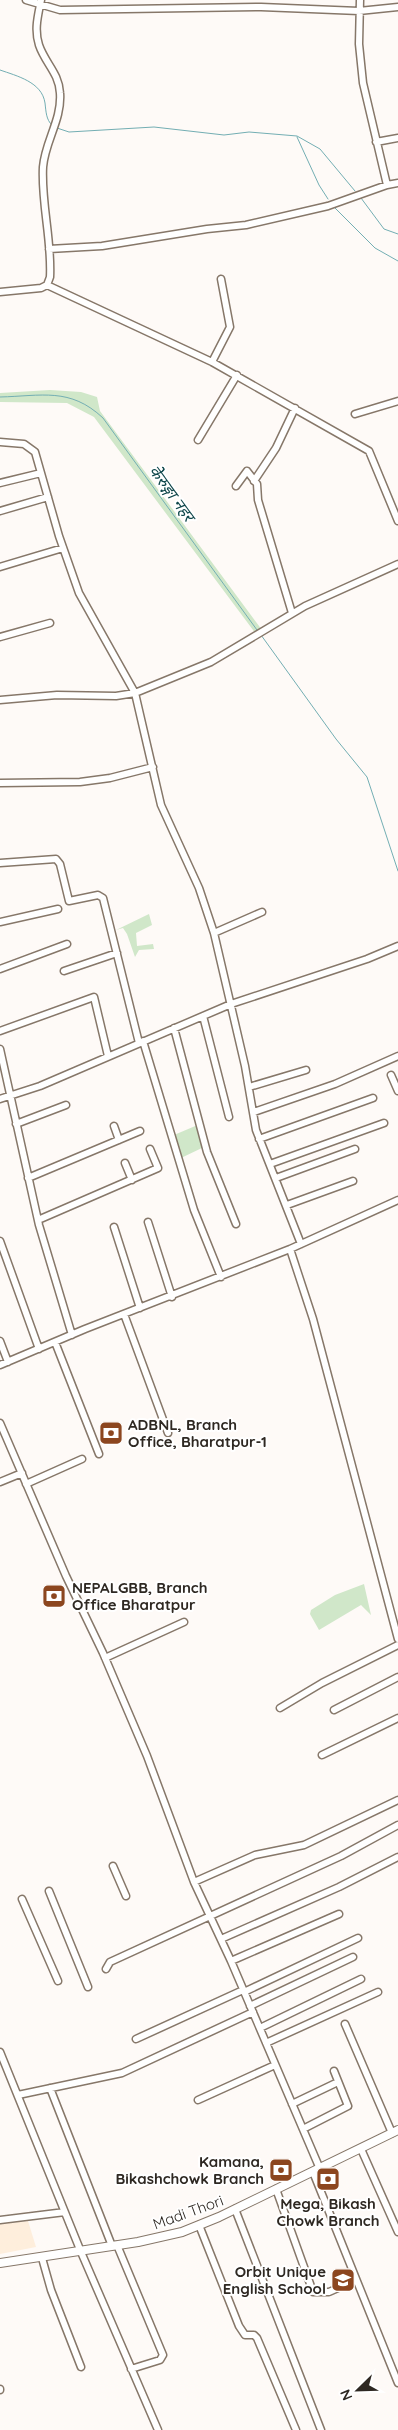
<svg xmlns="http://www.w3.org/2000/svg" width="398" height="2430" viewBox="0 0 398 2430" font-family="Quicksand,'Noto Sans Devanagari',sans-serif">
  <rect width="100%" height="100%" fill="#fefaf7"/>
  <path fill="#feeedc" d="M28 2221 36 2247 0 2254V2224Z"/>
  <path fill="#d0e7c9" d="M50 390 81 392 97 397 100 411 262 630 256 634 94 417 67 403 0 402V393Z
    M149 914 152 925 136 933 137 946 153 944 154 949 139 950 135 957 127 934 123 928 116 930Z
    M200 1124 204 1147 181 1158 174 1135Z
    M364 1584 371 1615 361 1605 319 1630 310 1614 311 1610 335 1595Z"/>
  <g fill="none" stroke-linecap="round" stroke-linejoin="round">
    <path stroke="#73aeb3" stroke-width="1" d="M0 70C17 76 42 82 45 103 46 111 46 120 52 125
      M57 128 69 132 154 127 224 135 249 132 297 136 320 149 355 191
      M297 137 319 185 328 199
      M361 198 384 229 398 234
      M334 207 375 248 398 261
      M0 397C42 396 70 387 103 418L257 630
      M261 635 336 739 367 777 398 871"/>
    <g stroke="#867769" stroke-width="9">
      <path id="minor" d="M26 0 60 10 261 7 359 11 398 7
        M360 0 359 44 363 83 387 185 398 183
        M376 142 398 138
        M49 249 102 246 207 229 246 225 328 206 387 185
        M47 285 212 362 369 451 398 521
        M0 292 41 288 47 285 50 277C52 240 41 203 43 167 45 141 62 120 60 93 59 73 45 63 39 45 34 29 38 16 41 0
        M212 362 230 327 221 279
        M355 414 398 401
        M198 440 237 375
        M0 442 24 444 35 452 59 536 79 593 135 693 161 805 199 888 214 933 245 1066 256 1130 301 1244
        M254 481 276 448 295 408
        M0 483 41 473
        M236 486 247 471 257 484 258 500 292 613
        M0 511 48 497
        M0 567 63 548
        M0 637 50 623
        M0 700 57 695 116 696 135 693 211 662 305 606 398 564
        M0 783 80 782 110 778 153 767
        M0 863 56 859 60 864 69 901 98 895 103 898 139 1043
        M0 922 58 909
        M214 933 262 912
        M0 969 67 944
        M64 971 117 953
        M203 1016 229 1117
        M174 1028 207 1152 236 1224
        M0 1031 94 997 108 1056
        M143 1041 194 1210 221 1277
        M0 1049 39 1225 72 1335
        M391 1075 398 1091
        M249 1087 306 1070
        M0 1099 40 1086 231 1004 367 959 398 946
        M254 1112 335 1084 398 1056
        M16 1124 66 1105
        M114 1126 119 1140
        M259 1139 373 1098
        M125 1163 132 1180
        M270 1164 384 1123
        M28 1178 140 1131
        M276 1178 355 1149
        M287 1205 353 1181
        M38 1220 158 1168 150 1149
        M148 1222 172 1297
        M114 1227 140 1308
        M0 1241 39 1349
        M290 1249 313 1319 398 1639
        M124 1314 168 1433
        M0 1341 8 1362
        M55 1342 99 1454
        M0 1365 85 1329 290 1249 398 1200
        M0 1423 66 1576 103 1653 147 1756 194 1882 231 1961 320 2169
        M0 1482 22 1473
        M26 1484 82 1459
        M105 1658 184 1622
        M280 1708 322 1683 398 1645
        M334 1710 398 1677
        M322 1755 398 1718
        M113 1866 126 1896
        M194 1882 255 1855 304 1845 398 1800
        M49 1891 88 1987
        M22 1899 58 1981
        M221 1939 339 1887 398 1857
        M231 1961 339 1914
        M106 1969 110 1962 341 1856 398 1825
        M244 1992 358 1938
        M250 2006 353 1957
        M345 2024 392 2133
        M260 2028 361 1979
        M136 2039 243 1990
        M266 2043 378 1992
        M0 2052 81 2252 158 2430
        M50 2088 112 2246
        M18 2095 122 2073 253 2012
        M198 2100 275 2065
        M292 2104 338 2082
        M303 2129 348 2106 334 2071
        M361 2149 398 2232
        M313 2172 398 2383
        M276 2189 313 2292H329L356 2280
        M235 2209 321 2430
        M0 2220 65 2212
        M199 2225 239 2326 245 2335H254L257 2338 296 2430
        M117 2245 163 2355 160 2360 131 2369
        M42 2258 51 2290 81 2367
        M0 2390V2389"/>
    </g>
    <g stroke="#867769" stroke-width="10">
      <path id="major" d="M0 2263 138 2242 182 2232 219 2217 398 2130"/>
    </g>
    <use href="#minor" stroke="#fff" stroke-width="6"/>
    <use href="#major" stroke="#fff" stroke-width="8"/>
  </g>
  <defs>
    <g id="bank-square" transform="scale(1.25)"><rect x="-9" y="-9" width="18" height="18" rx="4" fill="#8c461f" stroke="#fff"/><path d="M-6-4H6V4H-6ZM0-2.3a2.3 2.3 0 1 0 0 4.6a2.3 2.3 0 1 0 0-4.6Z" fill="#fff"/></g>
    <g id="school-square" transform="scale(1.25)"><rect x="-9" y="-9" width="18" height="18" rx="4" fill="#8c461f" stroke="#fff"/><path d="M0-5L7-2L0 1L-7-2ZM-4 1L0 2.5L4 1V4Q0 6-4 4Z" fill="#fff"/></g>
  </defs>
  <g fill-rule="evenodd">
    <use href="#bank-square" x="111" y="1433"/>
    <use href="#bank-square" x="54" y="1596"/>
    <use href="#bank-square" x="281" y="2170"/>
    <use href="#bank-square" x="328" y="2179"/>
    <use href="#school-square" x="343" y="2280"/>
  </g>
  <g text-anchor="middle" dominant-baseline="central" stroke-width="4" stroke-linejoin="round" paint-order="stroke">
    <g font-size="15" font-weight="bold" fill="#2e2822" stroke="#fff" text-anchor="start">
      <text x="128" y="1424">ADBNL, Branch<tspan x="128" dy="17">Office, Bharatpur-1</tspan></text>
      <text x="72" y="1587">NEPALGBB, Branch<tspan x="72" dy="17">Office Bharatpur</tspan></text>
      <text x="264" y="2161" text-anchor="end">Kamana,<tspan x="264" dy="17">Bikashchowk Branch</tspan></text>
      <text x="328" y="2203" text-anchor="middle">Mega, Bikash<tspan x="328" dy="17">Chowk Branch</tspan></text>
      <text x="326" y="2271" text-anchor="end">Orbit Unique<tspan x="326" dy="17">English School</tspan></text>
    </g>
    <g font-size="15" fill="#2e2822" stroke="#fff">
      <text transform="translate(188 2212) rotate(-20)">Madi Thori</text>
    </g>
    <g font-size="16" font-style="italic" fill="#11484c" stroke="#fff">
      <text transform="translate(172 493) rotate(54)">केेरुङ्गा नहर</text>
    </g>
  </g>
  <g transform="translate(358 2390) rotate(247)" stroke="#ffffff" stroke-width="4" paint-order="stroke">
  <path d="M0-4L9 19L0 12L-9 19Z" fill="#2e2822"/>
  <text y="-8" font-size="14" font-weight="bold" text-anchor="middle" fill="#2e2822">N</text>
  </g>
</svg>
